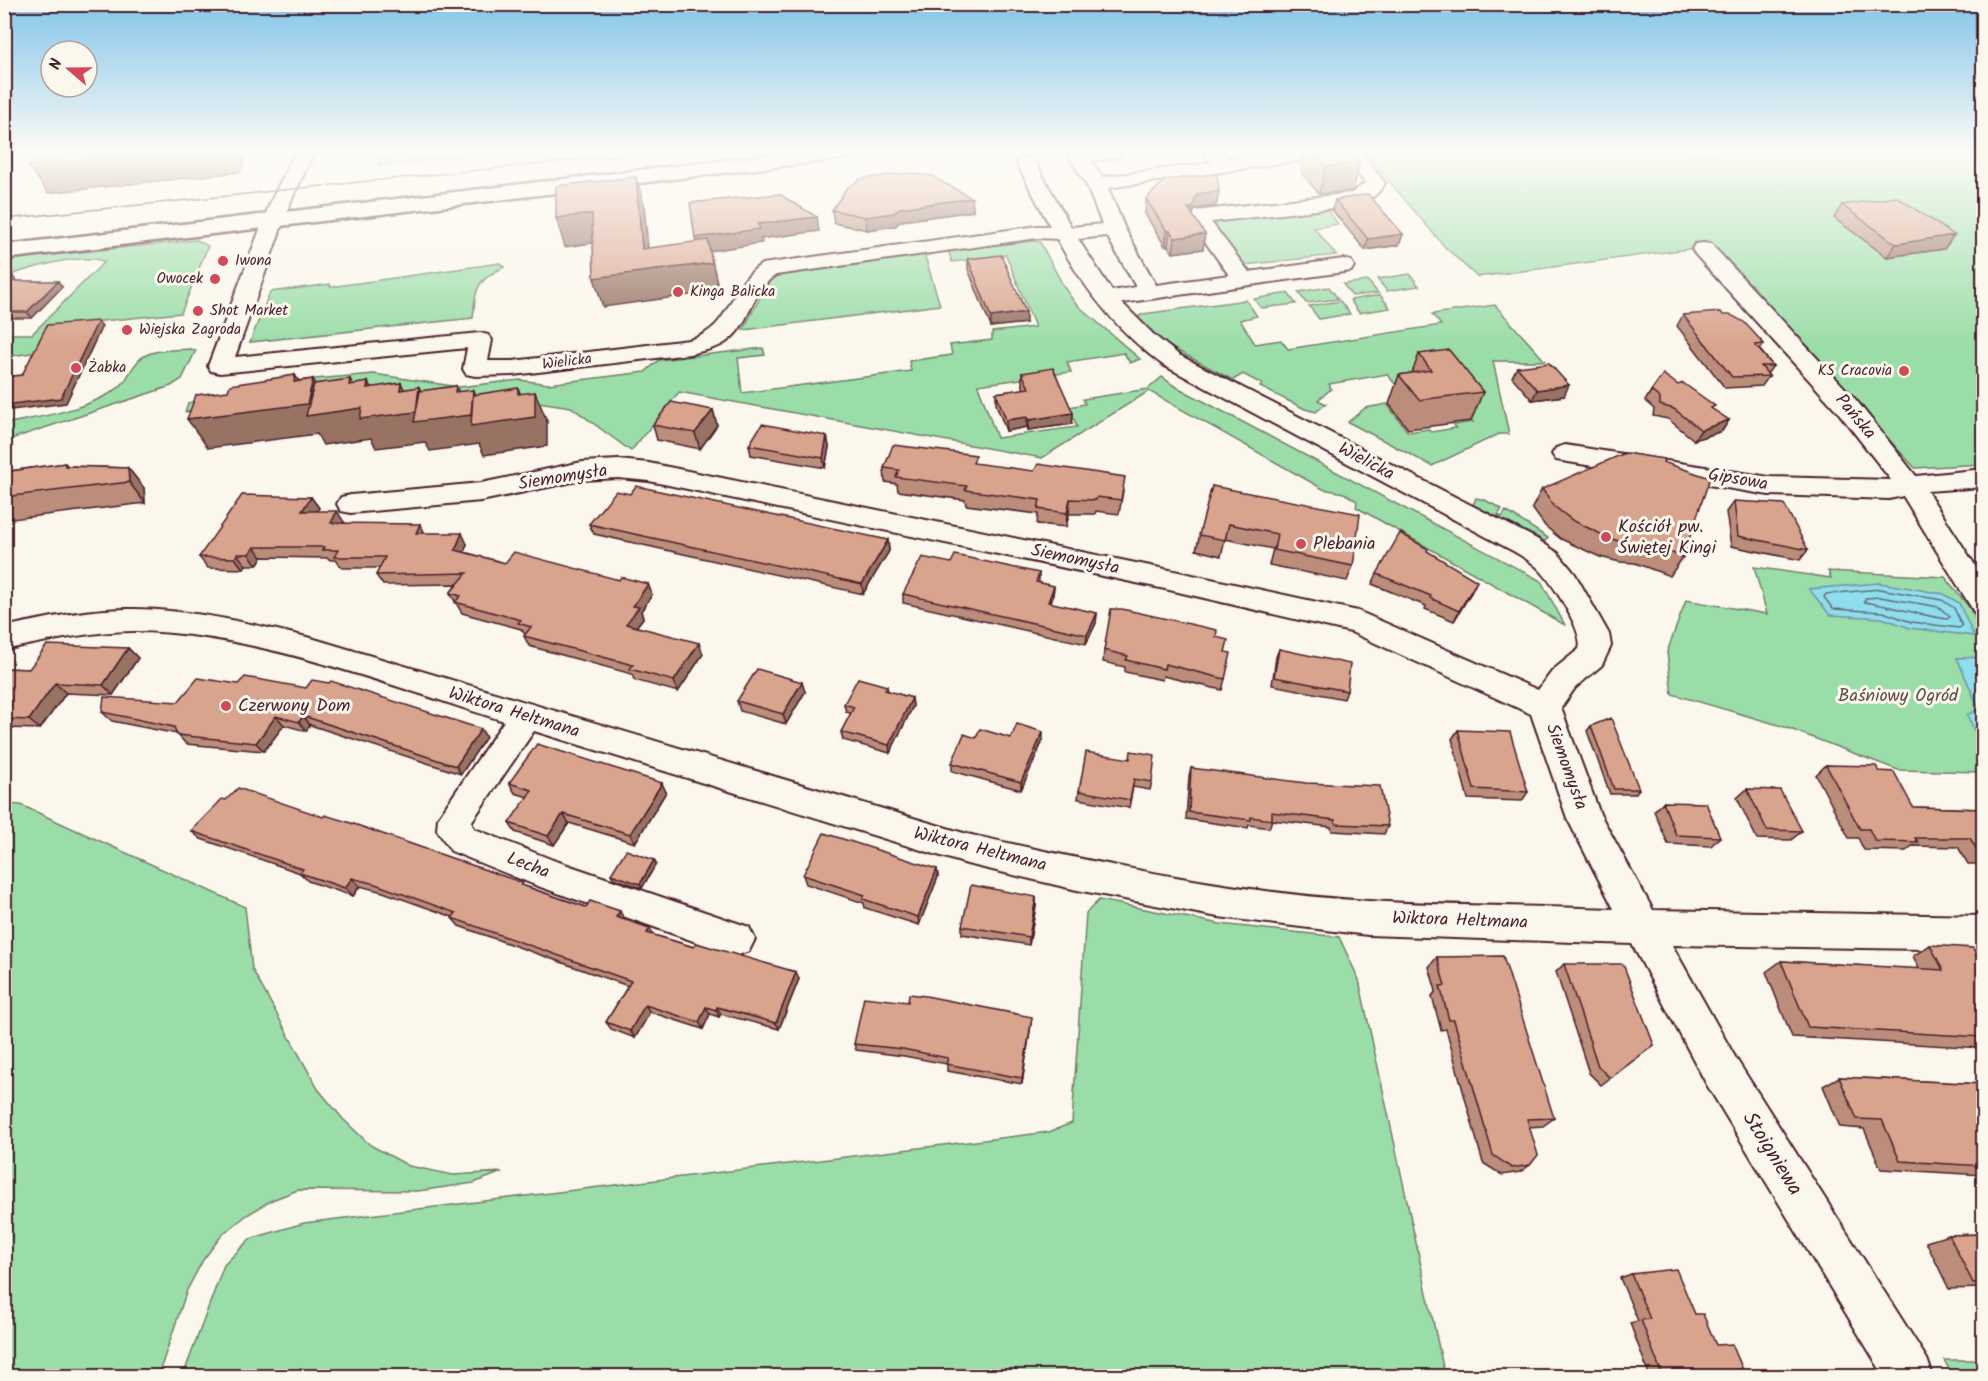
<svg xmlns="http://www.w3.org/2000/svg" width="1988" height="1381" viewBox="0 0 1988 1381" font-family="Kalam,sans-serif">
  <rect width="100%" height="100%" fill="#fbf7ec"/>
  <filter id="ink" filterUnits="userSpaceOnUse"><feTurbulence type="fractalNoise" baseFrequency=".0167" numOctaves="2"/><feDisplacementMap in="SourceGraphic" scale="12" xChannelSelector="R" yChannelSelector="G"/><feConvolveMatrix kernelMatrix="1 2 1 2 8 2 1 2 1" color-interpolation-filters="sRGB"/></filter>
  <g filter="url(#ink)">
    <path fill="#9adda8" stroke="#727e6a" stroke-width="1.5" d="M430 153H495L378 166 379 159Z
      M1365 153H1983V464L1915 468 1711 246 1477 277 1445 247Z
      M1326 208 1338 224 1314 228 1336 255 1244 265 1215 226 1220 219Z
      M197 240 208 246 181 313 53 326 38 352 5 357 4 334H32L105 261C73 253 36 268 5 276V260Z
      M1035 241 1040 242 1064 287 1075 303 1140 359 1130 363 1124 353 1067 362 1071 372 978 385 997 438 1077 427 1069 407 1085 404 1083 399 1148 389 1162 377 1173 385 1541 581 1565 625 1356 507 1357 501 1344 493 1323 489 1149 391 1042 458 679 392 631 451 571 407 532 401H249L185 412 188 403 255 384 374 374 459 387 520 380 548 384 645 372 659 360 763 348 765 355 738 358 742 393 911 371 909 361 952 355 950 345 992 340V332L1035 327 1006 255 952 262 948 250Z
      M923 250 940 305 743 330 773 273Z
      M500 263 504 267C475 281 476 288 473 318L250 342 270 292 330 284V287Z
      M1410 274 1419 286 1387 291 1377 279Z
      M1368 281 1378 293 1352 296 1343 284Z
      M1329 287 1338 299 1306 303 1298 292Z
      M1288 293 1296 304 1261 308 1254 299Z
      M1380 295 1390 308 1359 313 1350 300Z
      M1246 300 1257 316 1240 320 1255 344 1281 340 1288 349 1441 325 1432 314 1495 305 1545 361H1493L1509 434H1499L1432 466 1348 422 1365 408 1387 404 1408 432 1428 429 1431 432 1456 428 1454 425 1473 422 1439 377 1395 384 1387 374 1329 384 1331 389 1318 400 1326 404 1316 412 1305 409 1260 387 1262 384 1243 374 1233 380 1161 342 1136 318 1143 314Z
      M1340 301 1350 314 1319 319 1309 306Z
      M190 349 196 350 182 379 171 386 5 441V424C39 417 75 412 107 395 130 383 126 373 140 359 151 349 176 350 190 349Z
      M1476 498 1485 500 1502 509 1498 515 1502 517 1506 511 1548 538 1545 541 1473 505Z
      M1754 567 1831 578 1828 571 1945 577 1969 607 1983 633V772L1898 770 1782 726 1672 694 1667 652 1686 600 1767 614Z
      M5 804 21 805 245 907 252 969 318 1089 343 1119 370 1145 409 1166 453 1175 502 1172 474 1183 418 1191 298 1190 272 1200 247 1215 222 1235 203 1260 187 1290 158 1376H5Z
      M1099 900 1220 924 1339 937 1359 980 1445 1376H183L224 1265 250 1239 304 1223 1049 1132 1072 1123 1086 913Z
      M1944 1360H1983V1376H1953Z"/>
    <path fill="#8fdeed" stroke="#73929f" stroke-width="1.5" d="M1880 583 1944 594 1959 603 1974 636 1910 628 1882 618 1830 615 1809 589Z
      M1983 657 1984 658 1983 744H1981L1967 715 1979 709 1957 658Z"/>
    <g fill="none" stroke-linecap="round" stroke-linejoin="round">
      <path stroke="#666b79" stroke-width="1.5" d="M1880 589 1942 600 1954 608 1962 626 1959 628 1911 622 1883 612 1833 609 1824 597 1826 594Z
        M1880 597 1939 607 1950 617 1947 619C1919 615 1892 606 1864 602L1866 598Z"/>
      <g stroke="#4a1f2b" stroke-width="4">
        <path id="minor" d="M295 153H314L290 203 235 357 480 333 488 335 492 340 488 361H513L689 340C734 328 725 288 762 264L1038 226H1050L1016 162 1019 158H1033L1071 227 1102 224 1086 184 1069 157 1072 153H1121L1119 157 1091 161 1102 177 1211 163 1204 153H1224L1229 159 1268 153H1322L1320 157 1313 159 1108 188 1125 229 1156 285 1229 275 1191 222 1195 211 1352 193 1365 183 1341 153H1361L1385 183C1376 198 1367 202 1351 206L1211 222 1249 272 1343 259 1351 261 1354 266 1351 271 1122 303 1155 336 1179 355 1535 538 1558 553 1575 574 1609 634 1611 646 1602 665 1575 688 1561 708 1600 814 1653 910 1984 916V950L1672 945 1735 1057 1927 1359 1933 1376H1884L1707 1085 1632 944 1368 935 1218 917 1077 890 967 864 534 731 472 821V825L475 829 553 860 749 927 755 939 749 951 736 956 535 885 451 851 437 830 438 818 504 721C391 686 253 632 135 631 91 631 47 641 4 650V627C47 618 91 608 135 609 195 610 254 624 311 638L967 834C1099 863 1233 893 1369 901 1450 906 1532 906 1614 909L1567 818 1531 714 1351 632 1165 589 649 481 618 478 582 480 481 501 351 513 341 511 337 504 341 497 351 495 481 483 582 462 618 460 649 463 1165 569 1358 611 1538 690 1553 670 1579 649C1585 633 1551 580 1538 568 1532 562 1523 557 1515 552L1163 365C1117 331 1084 289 1057 239L1038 238 776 275C748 293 752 325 726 342 716 349 702 351 690 354L513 375 475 376 466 374 463 369 467 348 220 373 211 371 208 366 270 203ZM1107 236 1136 287 1112 291 1078 239Z
          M1703 243 1711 244 1856 400 1916 476 1984 469V487L1927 491 1984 579V615L1974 612 1903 496 1889 499 1769 495 1556 460 1552 454 1556 448 1565 445 1769 477 1891 480 1838 412 1695 254 1692 249 1695 244Z"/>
      </g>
      <g stroke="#4a1f2b" stroke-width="5">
        <path id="secondary" d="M786 153H850L847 157 840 159 4 259V245Z"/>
      </g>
      <use href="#minor" fill="#fbf7ec" fill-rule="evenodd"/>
      <use href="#secondary" fill="#fbf7ec" fill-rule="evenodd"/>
      <path stroke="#4a1f2b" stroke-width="1.5" d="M4 219C218 195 432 176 646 153"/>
    </g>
    <path fill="#bb8d7a" stroke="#4a1f2b" stroke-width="1.5" d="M1305 153H1352L1360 162 1353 190 1351 191 1319 194 1301 172Z
      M936 179 972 198 973 211 901 221 895 226 867 230 834 223 832 210Z
      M1219 191 1216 206 1195 209 1192 215 1203 249 1173 253 1168 246H1165L1145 214 1146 199Z
      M1335 200 1403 234 1399 245 1365 250 1332 210Z
      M1842 205 1954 235 1944 249 1887 257 1834 218Z
      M968 259 1026 323 991 327 968 269Z
      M4 275H12L16 281 62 287 32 318H4Z
      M1683 315H1723L1764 344 1760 350 1773 366 1767 374 1769 376 1762 386 1725 388 1677 326Z
      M1419 354 1483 392 1471 421 1408 429 1389 404 1399 375 1412 373Z
      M1517 367 1564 396 1532 400 1512 377Z
      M1022 373 1073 413 1072 424 1028 430 1027 427 1006 431 996 404V393L1024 389 1022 383Z
      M1651 391 1713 410 1729 420 1722 431 1694 440 1668 419 1653 416 1654 409 1645 401Z
      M713 410 717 425 700 449 657 440 653 425Z
      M827 436 829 447 825 468 751 455 749 445Z
      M1663 462 1683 557 1670 576 1635 563 1620 562 1600 557 1561 539 1545 526 1532 508 1542 489Z
      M65 463 68 466 128 468 144 488 145 503 4 520V472Z
      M976 464 1123 491 1119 514 1096 511 1095 514H1069L1066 527 1037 524 1038 514 966 505 965 500 898 491 897 484 885 482 884 468Z
      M1212 486 1353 566 1347 581 1269 565 1273 549 1225 539 1221 556 1196 550Z
      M630 494 888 540 889 551 863 594 594 534 589 524Z
      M311 497 319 508 316 511 344 522 343 523 425 533 467 544 464 552 505 563 648 584 652 595 641 611 643 618 636 627 703 654 678 692 634 680 632 674 529 646 524 636 525 634 524 633 521 629 462 613 450 593 457 584 383 585 376 575 380 568H342L336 560H330L328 558 262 557 257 565H246L243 569 208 568 199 557Z
      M1734 501 1808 550 1800 560 1731 546 1726 512Z
      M1427 551 1472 591 1454 621 1425 609 1426 606 1372 584 1377 574Z
      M951 563 1039 573V583L1054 586 1053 595 1051 603 1097 613 1096 623 1086 644 903 603V594Z
      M1216 637 1225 652V679L1222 690 1163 676 1162 680 1125 672V667L1103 662 1104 650Z
      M128 648 138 658 113 695 66 693 40 729 4 728V668L29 669Z
      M1279 649 1347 691 1344 699 1272 685 1276 657Z
      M887 686 888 691 912 698 913 706 890 753 843 740 841 732 851 713 846 712 844 704Z
      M805 692 786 724 740 711 737 701Z
      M178 702 486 737 461 774 310 725 306 731 284 725 264 751 186 744 177 734 112 721 102 712Z
      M1591 726 1639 789 1635 794H1610L1587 731Z
      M1458 730 1528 792 1522 801 1468 799 1452 739Z
      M976 738H1011L1043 740 1021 790 952 771V763Z
      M1130 759 1152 782 1150 790 1133 787 1129 808 1078 799 1079 791Z
      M1826 765 1879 771 1913 807 1983 809V864H1968L1958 847 1912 846 1906 851 1864 850 1858 838H1849L1816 775Z
      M1191 768 1388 826 1384 834 1332 831 1331 827 1272 820 1269 828 1249 825 1248 828 1186 819 1189 776Z
      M509 783 666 792 635 843 569 823 554 845 515 832 509 823 528 797 515 793Z
      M1747 789 1802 831 1791 840 1757 839 1737 798Z
      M226 800 323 817 586 907 624 919V920L654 935 694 947 796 972 799 979 779 1029 721 1014 719 1017 710 1014 703 1029 650 1012 635 1038 611 1029 606 1022 628 986 459 926 452 918 453 917 383 892 360 886 353 896 308 881 300 873 201 839 191 831Z
      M1663 802 1720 837 1711 846 1668 844 1654 811Z
      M654 860 656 864 642 888 613 878 611 874Z
      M937 869 938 877 919 925 865 908 864 903 806 884 803 875Z
      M1036 897V906L1029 945 962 934V926Z
      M1930 945 1983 968V1048L1792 1037 1766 972 1781 961 1919 969 1913 956Z
      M1437 957 1554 1118 1543 1126 1529 1127 1530 1165 1520 1172 1502 1175 1483 1163 1446 1029 1441 1030 1432 996 1436 991 1429 967Z
      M1564 964 1654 1045 1601 1085 1589 1073 1556 972Z
      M1031 1024 1022 1084 947 1071V1064L904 1056 856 1050 854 1044Z
      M1839 1077 1983 1084V1175L1881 1169 1864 1129 1840 1127 1823 1086Z
      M1983 1234V1292L1981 1288 1949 1289 1926 1242 1949 1235Z
      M1631 1274 1695 1314 1716 1345 1746 1377H1650L1630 1323 1638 1321 1620 1278Z"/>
    <path fill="#987363" stroke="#4a1f2b" stroke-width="1.5" d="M149 153H247L240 172 48 193 28 166Z
      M1360 162 1353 190 1351 191 1319 194 1326 167Z
      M636 177 644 205 650 271 698 252 695 238 758 224 817 217 819 231 761 239 762 243 710 251 719 291 603 307 594 278 642 249Z
      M1219 191 1216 206 1195 209 1189 224 1192 209 1197 194Z
      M972 198 973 211 901 221 895 226 867 230 865 217 900 208Z
      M592 214 600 242 565 247 556 218Z
      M1167 231H1170L1168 246H1165Z
      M1205 234 1203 249 1173 253 1175 238Z
      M1403 234 1399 245 1365 250 1368 239Z
      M1954 235 1944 249 1887 257 1896 244Z
      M12 275 16 281H6Z
      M58 281 62 287 32 318 27 312Z
      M1026 312V323L991 327V317Z
      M98 321 102 326 66 403 4 411V405Z
      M295 375 309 398 313 379 330 408 349 385 350 379 366 408 368 382 384 411 400 390 401 383 416 412 419 387 434 416 455 392 456 386 469 415 473 390 486 419 518 394V388L530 417 535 392 547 421V446L484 455 479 444 430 451 425 442 376 448 371 438 323 445 317 434 208 448 187 419 294 382Z
      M1569 385 1564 396 1532 400 1537 390Z
      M713 410 717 425 700 449 695 433Z
      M1073 413 1072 424 1028 430 1029 420Z
      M1027 417V427L1006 431V420Z
      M1729 420 1722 431 1694 440 1701 430Z
      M827 436 829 447 825 468 823 458Z
      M128 468 144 488 145 503 129 482Z
      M311 497 319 508 309 522 302 511Z
      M1070 499 1069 514 1066 527 1067 513Z
      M337 511 344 522 338 534 331 523Z
      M420 524 426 535 416 533Z
      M462 533 467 544 461 560 455 550Z
      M888 540 889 551 863 594 862 584Z
      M254 547 262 557 257 565 249 554Z
      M237 554 246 565 243 569 235 558Z
      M1477 581 1472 591 1454 621 1459 611Z
      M648 584 652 595 641 611 643 618 630 635 626 624 633 606Z
      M1054 586 1053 595 1047 612 1048 602Z
      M1097 613 1096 623 1086 644 1087 635Z
      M699 643 703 654 678 692 674 681Z
      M128 648 138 658 113 695 103 685Z
      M802 682 805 692 786 724 783 714Z
      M55 683 66 693 40 729 29 720Z
      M912 698 913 706 890 753 889 745Z
      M276 716 284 725 264 751 256 743Z
      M303 716 310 725 306 731 299 722Z
      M481 729 486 737 461 774 456 766Z
      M1043 732V740L1021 790V782Z
      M662 783 666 792 635 843 630 834Z
      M563 814 569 823 554 845 548 836Z
      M654 860 656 864 642 888 640 884Z
      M937 869 938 877 919 925 918 917Z
      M352 878 360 886 353 896 345 888Z
      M1036 897V906L1029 945V937Z
      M620 911 624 919 621 925 616 917Z
      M650 928 654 936 647 933Z
      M796 972 799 979 779 1029 776 1023Z
      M645 1005 650 1012 635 1038 630 1031Z
      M706 1007 710 1014 703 1029 699 1022Z
      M717 1007 721 1014 719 1017 716 1010Z
      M1032 1017 1031 1024 1022 1084V1078Z"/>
    <path fill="#d9a48e" stroke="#4a1f2b" stroke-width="1.5" d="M36 153H149L28 166Z
      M1314 153H1352L1360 162 1358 163 1326 167Z
      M907 173 934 176 936 179 972 198 900 208 894 213 865 217 832 210 846 189 860 179Z
      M1217 174 1219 191 1197 194 1192 209 1188 208 1205 234 1175 238 1170 231H1167L1146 199 1165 180Z
      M636 177 642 249 708 240 712 263 594 278 592 214 556 218V186Z
      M779 194 817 217 758 224 760 229 695 238 690 203Z
      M1368 194 1403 234 1368 239 1335 200Z
      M1897 197 1954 235 1896 244 1842 205Z
      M1001 255 1026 312 991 317 968 259Z
      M4 275H12L6 281H58L27 312H4Z
      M1721 312 1723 315H1731L1744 322 1764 344 1755 345 1773 366H1761L1769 376 1732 377 1683 315Z
      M98 321 61 398 4 405V377L22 375 47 325Z
      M1449 350 1483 392 1419 400 1399 375 1431 370 1419 354Z
      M1549 363 1569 385 1537 390 1517 367Z
      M1053 368 1073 413 1029 420 1027 417 1006 420 996 393 1029 388 1022 373Z
      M1663 374 1678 385 1683 383 1715 406 1711 408 1729 420 1701 430 1674 409 1660 405V398L1651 391Z
      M295 375 294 382 313 379 307 404 187 419 196 395 228 391 230 385Z
      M350 379 349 385 368 382 367 388 401 383 400 390 419 387 416 412 360 419 362 408 306 416 314 384Z
      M456 386 455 392 473 390 471 415 414 422 420 391Z
      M518 388V394L535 392V417L471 426 473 395Z
      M671 402 713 410 695 433 653 425Z
      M762 424 827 436 823 458 749 445Z
      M893 445 976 455 973 463 1034 471 1038 464 1125 477 1121 500 1097 497 1096 500 1070 499 1067 513 1038 509 1040 500 965 490 967 486 896 477 899 470 884 468Z
      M1625 453 1664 459 1663 462 1710 478 1683 557 1647 544H1632L1611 539 1572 520 1555 507 1542 489Z
      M65 463V466L128 468 129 482 4 497V472Z
      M636 486 888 540 862 584 589 524 616 491 630 494Z
      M1212 486 1360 514 1353 566 1274 550 1277 534 1229 524 1225 540 1199 535Z
      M242 495 311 497 302 511H337L331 523 420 524 416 533H462L455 550 505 563 514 552 619 580 621 577 648 584 633 606 639 607 626 624 699 643 674 681 630 669 633 665 524 636 531 627 518 623 521 620 455 602 461 596 450 593 467 573 376 575 385 557H334L338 550H322L324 547H254L249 554H237L235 558 199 557Z
      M1734 501 1784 504 1808 550 1738 536Z
      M1400 533 1428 549 1427 551 1477 581 1459 611 1430 598 1431 596 1377 574Z
      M955 555 1039 573 1036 582 1054 586 1048 602 1097 613 1087 635 903 594 922 557 951 563Z
      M1111 609H1122L1217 630 1216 637 1228 640 1225 652 1231 653 1225 679 1165 664 1164 669 1126 660 1128 656 1104 650Z
      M47 645 128 648 103 685 55 683 29 720 4 719V668L29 669Z
      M1279 649 1350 664 1347 691 1274 677Z
      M757 669 802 682 783 714 737 701Z
      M245 677 306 688 312 680 329 683 331 681 481 729 456 766 303 716 299 722 276 716 256 743 177 735 174 727 102 712 104 697 178 702 198 678 238 684Z
      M858 678 887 686 885 690 912 698 889 745 841 732 854 707 844 704Z
      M1611 718 1639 789H1614L1591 726Z
      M1017 724 1043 732 1021 782 952 763 964 734 976 738 980 729 1011 738Z
      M1458 730 1510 732 1528 792 1474 789Z
      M537 744 662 783 630 834 563 814 548 836 509 823 532 790 509 783Z
      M1131 751 1155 755 1152 782 1134 779 1130 800 1079 791 1086 752 1130 759Z
      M1826 765 1876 766 1879 771 1894 772 1913 807 1983 809V855H1980L1970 838H1915L1918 842 1875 841 1869 829H1860Z
      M1191 768 1306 783 1380 786 1388 826 1336 824 1335 820 1272 812V820L1251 817V820L1189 812Z
      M238 788 323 817 325 815 354 824 523 883 521 885 586 907 590 901 620 911 616 917 650 928 647 933 694 947 696 943 796 972 776 1023 717 1007 716 1010 706 1007 699 1022 645 1005 630 1031 606 1022 631 981 452 918 456 913 375 884 352 878 345 888 300 873 303 869 191 831 222 799 226 800Z
      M1747 789 1780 790 1802 831 1767 830Z
      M1663 802 1706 803 1720 837 1676 835Z
      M824 833 937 869 918 917 863 899 865 895 803 875Z
      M626 850 654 860 640 884 611 874Z
      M971 885 1036 897 1029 937 962 926Z
      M1930 945 1973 948 1983 968V1037L1808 1027 1781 961 1943 970Z
      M1503 956 1554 1118 1527 1119 1538 1155 1530 1165 1512 1168 1493 1155 1454 1020H1449L1440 986H1445L1437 957Z
      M1564 964H1623L1654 1045 1610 1078 1598 1066Z
      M909 994 926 996 1032 1017 1022 1078 946 1064 948 1058 903 1049 854 1044 864 997 908 1002Z
      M1839 1077 1983 1084V1166L1900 1161 1882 1120 1857 1119Z
      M1983 1234V1282L1973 1283 1949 1235Z
      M1676 1269 1695 1314H1703L1716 1345 1732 1344 1746 1377H1663L1641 1320 1650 1319 1631 1274Z"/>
  </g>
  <linearGradient id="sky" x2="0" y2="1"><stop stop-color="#84c5ea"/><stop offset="0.44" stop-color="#fdfbf6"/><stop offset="1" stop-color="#fdfbf6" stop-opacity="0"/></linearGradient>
  <rect width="1988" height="347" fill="url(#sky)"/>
  <g fill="#d1495b" stroke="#fbf7ec" stroke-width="2">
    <circle cx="223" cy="261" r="6"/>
    <circle cx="215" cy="279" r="6"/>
    <circle cx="678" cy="292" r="6"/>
    <circle cx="198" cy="311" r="6"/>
    <circle cx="127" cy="330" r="6"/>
    <circle cx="76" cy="368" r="6"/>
    <circle cx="1904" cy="371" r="6"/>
    <circle cx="1606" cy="537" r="6"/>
    <circle cx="1301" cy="544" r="6"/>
    <circle cx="226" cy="706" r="6"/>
  </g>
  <g text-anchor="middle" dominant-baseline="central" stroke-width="6" stroke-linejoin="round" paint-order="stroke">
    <g font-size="15" fill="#4a1f2b" stroke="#fbf7ec" text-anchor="start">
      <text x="235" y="261">Iwona</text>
      <text x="203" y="279" text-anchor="end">Owocek</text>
      <text x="690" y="292">Kinga Balicka</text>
      <text x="210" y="311">Shot Market</text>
      <text x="139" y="330">Wiejska Zagroda</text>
      <text x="88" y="368">Żabka</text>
      <text x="1892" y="371" text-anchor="end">KS Cracovia</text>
    </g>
    <g font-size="15" fill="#4a1f2b" stroke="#fbf7ec">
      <text transform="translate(567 362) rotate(-7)">Wielicka</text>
    </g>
    <g font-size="18" fill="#4a1f2b" stroke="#fbf7ec">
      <text transform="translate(1855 417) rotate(50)">Pańska</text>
      <text transform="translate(1366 462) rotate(28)">Wielicka</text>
      <text transform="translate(563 478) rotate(-9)">Siemomysła</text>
      <text transform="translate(1738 480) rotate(10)">Gipsowa</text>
      <text transform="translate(1075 560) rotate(12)">Siemomysła</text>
      <text transform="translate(514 713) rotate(17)">Wiktora Heltmana</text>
      <text transform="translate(1566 767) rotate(70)">Siemomysła</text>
      <text transform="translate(980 850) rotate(14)">Wiktora Heltmana</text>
      <text transform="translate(528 866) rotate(21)">Lecha</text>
      <text transform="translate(1460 921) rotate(2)">Wiktora Heltmana</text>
    </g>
    <g font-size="18" fill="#4a1f2b" stroke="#fbf7ec" text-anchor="start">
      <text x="1618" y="527">Kościół pw.<tspan x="1618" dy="21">Świętej Kingi</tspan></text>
      <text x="1313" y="544">Plebania</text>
      <text x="238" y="706">Czerwony Dom</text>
    </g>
    <g font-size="18" fill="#5e4e4a" stroke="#fbf7ec">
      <text x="1898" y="696">Baśniowy Ogród</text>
    </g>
    <g font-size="21" fill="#4a1f2b" stroke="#fbf7ec">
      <text transform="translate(1772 1154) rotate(58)">Stoigniewa</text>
    </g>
  </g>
  <rect width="1988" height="1381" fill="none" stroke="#fbf7ec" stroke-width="24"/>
  <rect x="12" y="12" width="1964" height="1357" fill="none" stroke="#4a1f2b" stroke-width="2" filter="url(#ink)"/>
  <g transform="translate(69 69) rotate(290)"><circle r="28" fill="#fbf7ec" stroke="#b4a19f" stroke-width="1.5"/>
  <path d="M0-4.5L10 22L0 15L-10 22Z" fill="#d1495b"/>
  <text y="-9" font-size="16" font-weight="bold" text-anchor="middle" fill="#4a1f2b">N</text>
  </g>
</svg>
